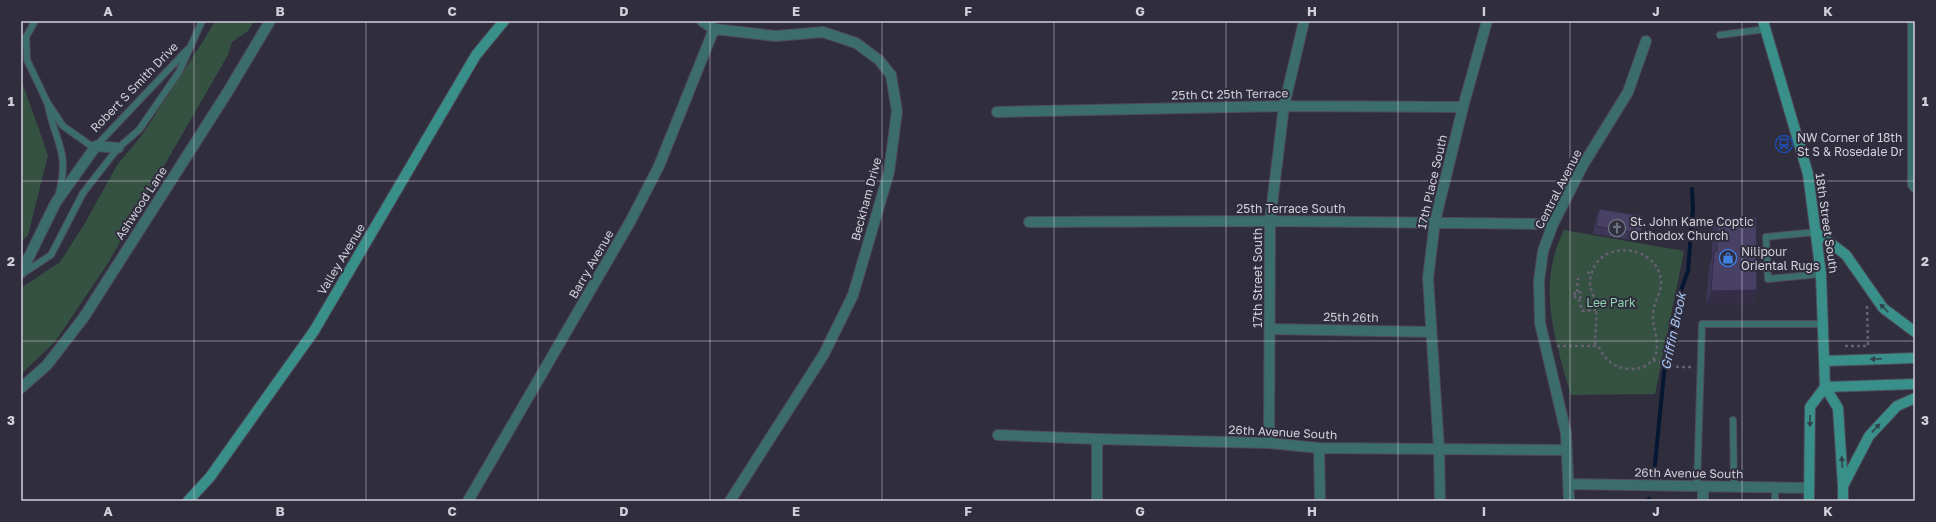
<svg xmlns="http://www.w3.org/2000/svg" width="1936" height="522" viewBox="0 0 1936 522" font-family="'Golos Text',sans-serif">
  <rect width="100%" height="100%" fill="#302d3d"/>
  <path fill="#355142" d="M215 21H254L248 31 232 42 228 55 108 263 55 342 21 374V288L60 262 85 223 117 165 142 135 205 38Z
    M21 79 48 155 28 235 21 242Z
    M1564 230 1684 251 1655 394 1571 395C1555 341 1536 285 1564 230Z"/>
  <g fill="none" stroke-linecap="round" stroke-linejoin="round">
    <path stroke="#041733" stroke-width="4" d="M1654 474 1664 373 1680 293 1688 271 1693 208 1692 189
      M1648 501 1649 499"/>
    <g stroke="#4d4a59" stroke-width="8">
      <path id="lane" d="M35 21 26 37 27 60 47 102 63 126 90 145 96 146 187 50
        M1720 35 1766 29
        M48 105C55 142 70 151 59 193
        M1816 232 1766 237 1768 279 1821 274
        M22 274 51 255 83 193 118 148 139 130 179 72 202 21
        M1733 420 1734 487
        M1697 487 1702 324H1824
        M1775 487V501"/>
    </g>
    <g stroke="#4d4a59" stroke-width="12">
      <path id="street" d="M702 21 714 29 776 36 823 32 856 43 879 60 891 75 897 111 889 172 853 295 824 354 730 501
        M1913 21V185L1915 187
        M997 112 1284 106 1463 107
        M1029 222 1270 221 1553 224
        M21 273 56 202 96 146 118 148
        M1270 329 1431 332
        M21 388 47 365 84 317 227 93 270 21
        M998 435 1097 439 1269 443 1319 448 1567 450
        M1097 439V501
        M1269 443 1270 221 1284 106 1304 21
        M1319 448 1320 501
        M1569 484 1809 488
        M1703 487V501
        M468 501 630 222 659 166 714 29
        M1440 501 1439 449 1428 278 1435 221 1463 107 1487 21
        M1569 501 1566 433 1540 323 1539 281 1543 251 1553 224 1583 165 1628 92 1646 41"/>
    </g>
    <g stroke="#4d4a59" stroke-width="12">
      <path id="secondary" d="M1763 21 1808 174 1821 274 1825 387 1810 407 1809 501
        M1816 232 1846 255 1883 308 1915 332
        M1825 361 1915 358
        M1825 387 1838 408 1843 486V501
        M1825 387 1915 384
        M1843 486 1869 436 1897 406 1915 398
        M188 501 210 477 314 331 476 55 504 21"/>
    </g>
    <path stroke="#63616f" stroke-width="2.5" stroke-dasharray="3 3" stroke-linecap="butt" d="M1587 272 1591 274
      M1574.5 295a3.5 3.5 0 1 1 7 0a3.5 3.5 0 1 1-7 0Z
      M1577 292 1578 278
      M1579 299 1582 311 1596 310
      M1557 346H1598C1602 353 1606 360 1613 364 1626 372 1648 371 1655 356 1661 341 1652 329 1653 314 1653 303 1661 294 1661 282 1660 247 1603 237 1592 272 1586 288 1595 293 1596 307 1597 320 1595 333 1595 346
      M1845 346H1868L1867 306
      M1653 360 1678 367H1692"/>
    <use href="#lane" stroke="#3b6d6a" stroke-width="6"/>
    <use href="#street" stroke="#3b6d6a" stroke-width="10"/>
    <use href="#secondary" stroke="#398f8a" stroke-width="10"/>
  </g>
  <path fill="#3f3757" d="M1599 209 1641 234 1638 241 1593 234 1596 216Z
    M1717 217 1757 290 1752 305H1706L1709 266 1712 258V231Z"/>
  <path fill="#332d47" d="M1757 290 1752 305H1706L1711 291Z"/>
  <path fill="#494065" stroke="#332d47" d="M1599 209 1644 216 1641 234 1596 226Z
    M1717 217H1756L1757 290 1711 291 1714 252 1717 251Z"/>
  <defs><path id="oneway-solid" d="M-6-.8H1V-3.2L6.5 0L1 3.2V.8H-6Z"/></defs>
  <g fill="#32414c">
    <use href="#oneway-solid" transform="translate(1884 308) rotate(-135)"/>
    <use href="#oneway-solid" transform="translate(1876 359) rotate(178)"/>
    <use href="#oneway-solid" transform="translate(1810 421) rotate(91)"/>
    <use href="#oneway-solid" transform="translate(1876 428) rotate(-47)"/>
    <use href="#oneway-solid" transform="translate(1842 462) rotate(-94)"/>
  </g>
  <path fill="none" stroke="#d1d0da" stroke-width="1" stroke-opacity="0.55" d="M194 21V501M366 21V501M538 21V501M710 21V501M882 21V501M1054 21V501M1226 21V501M1398 21V501M1570 21V501M1742 21V501M21 181H1915M21 341H1915"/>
  <defs>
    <g id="bus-ring" transform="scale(0.9)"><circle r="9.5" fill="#302d3d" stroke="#1a4fb4" stroke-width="1.5"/><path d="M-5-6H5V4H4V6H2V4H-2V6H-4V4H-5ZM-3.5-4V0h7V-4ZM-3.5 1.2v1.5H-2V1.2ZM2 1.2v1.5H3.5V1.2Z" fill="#1a4fb4"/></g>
    <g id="church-ring" transform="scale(0.9)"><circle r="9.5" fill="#302d3d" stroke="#6b7280" stroke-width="1.5"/><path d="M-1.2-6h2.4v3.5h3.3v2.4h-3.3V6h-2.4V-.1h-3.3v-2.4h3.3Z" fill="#6b7280"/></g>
    <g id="shop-ring" transform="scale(0.9)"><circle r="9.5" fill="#302d3d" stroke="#3f7fe0" stroke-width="1.5"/><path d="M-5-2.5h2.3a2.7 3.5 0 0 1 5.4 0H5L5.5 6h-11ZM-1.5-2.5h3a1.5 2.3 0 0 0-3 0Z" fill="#3f7fe0"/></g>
  </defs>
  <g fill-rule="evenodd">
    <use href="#bus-ring" x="1784" y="144"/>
    <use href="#church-ring" x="1617" y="228"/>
    <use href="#shop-ring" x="1728" y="258"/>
  </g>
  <g text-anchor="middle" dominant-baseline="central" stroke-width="4" stroke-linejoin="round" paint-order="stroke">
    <g font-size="12" fill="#d1d0da" stroke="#302d3d">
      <text transform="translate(134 87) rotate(-46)">Robert S Smith Drive</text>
      <text transform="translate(1230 94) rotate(-1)">25th Ct 25th Terrace</text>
      <text transform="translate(1432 182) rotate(-77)">17th Place South</text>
      <text transform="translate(1558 189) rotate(-63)">Central Avenue</text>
      <text transform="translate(866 199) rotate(-75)">Beckham Drive</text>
      <text transform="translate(141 203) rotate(-57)">Ashwood Lane</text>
      <text x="1291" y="208">25th Terrace South</text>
      <text transform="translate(1827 223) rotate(82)">18th Street South</text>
      <text transform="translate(341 259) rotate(-59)">Valley Avenue</text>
      <text transform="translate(591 264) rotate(-60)">Barry Avenue</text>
      <text transform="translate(1257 278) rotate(-90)">17th Street South</text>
      <text transform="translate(1351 317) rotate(1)">25th 26th</text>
      <text transform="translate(1283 432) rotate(3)">26th Avenue South</text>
      <text transform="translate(1689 473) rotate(1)">26th Avenue South</text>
    </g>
    <g font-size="12" fill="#d1d0da" stroke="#302d3d" text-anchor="start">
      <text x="1797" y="137">NW Corner of 18th<tspan x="1797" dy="14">St S &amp; Rosedale Dr</tspan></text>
      <text x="1630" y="221">St. John Kame Coptic<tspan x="1630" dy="14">Orthodox Church</tspan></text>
      <text x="1741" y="251">Nilipour<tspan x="1741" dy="14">Oriental Rugs</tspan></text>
    </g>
    <g font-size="12" fill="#8ad3ad" stroke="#302d3d">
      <text x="1611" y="302">Lee Park</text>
    </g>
    <g font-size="13" font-style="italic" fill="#a7c7f5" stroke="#302d3d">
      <text transform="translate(1673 331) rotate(-78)">Griffin Brook</text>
    </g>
  </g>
  <rect width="1936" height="522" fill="none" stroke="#302d3d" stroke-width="44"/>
  <rect x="22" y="22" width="1892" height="478" fill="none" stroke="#d1d0da" stroke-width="1.5"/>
  <g font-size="13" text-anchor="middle" font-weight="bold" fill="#d1d0da">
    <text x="108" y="16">A</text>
    <text x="280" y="16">B</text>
    <text x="452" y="16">C</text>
    <text x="624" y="16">D</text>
    <text x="796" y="16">E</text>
    <text x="968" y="16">F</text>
    <text x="1140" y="16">G</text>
    <text x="1312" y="16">H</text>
    <text x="1484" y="16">I</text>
    <text x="1656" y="16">J</text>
    <text x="1828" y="16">K</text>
    <text x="11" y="106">1</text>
    <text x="1925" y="106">1</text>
    <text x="11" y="266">2</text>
    <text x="1925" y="266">2</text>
    <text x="11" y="425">3</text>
    <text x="1925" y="425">3</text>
    <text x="108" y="516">A</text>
    <text x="280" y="516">B</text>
    <text x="452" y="516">C</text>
    <text x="624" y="516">D</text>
    <text x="796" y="516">E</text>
    <text x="968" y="516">F</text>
    <text x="1140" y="516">G</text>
    <text x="1312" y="516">H</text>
    <text x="1484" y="516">I</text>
    <text x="1656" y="516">J</text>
    <text x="1828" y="516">K</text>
  </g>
</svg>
